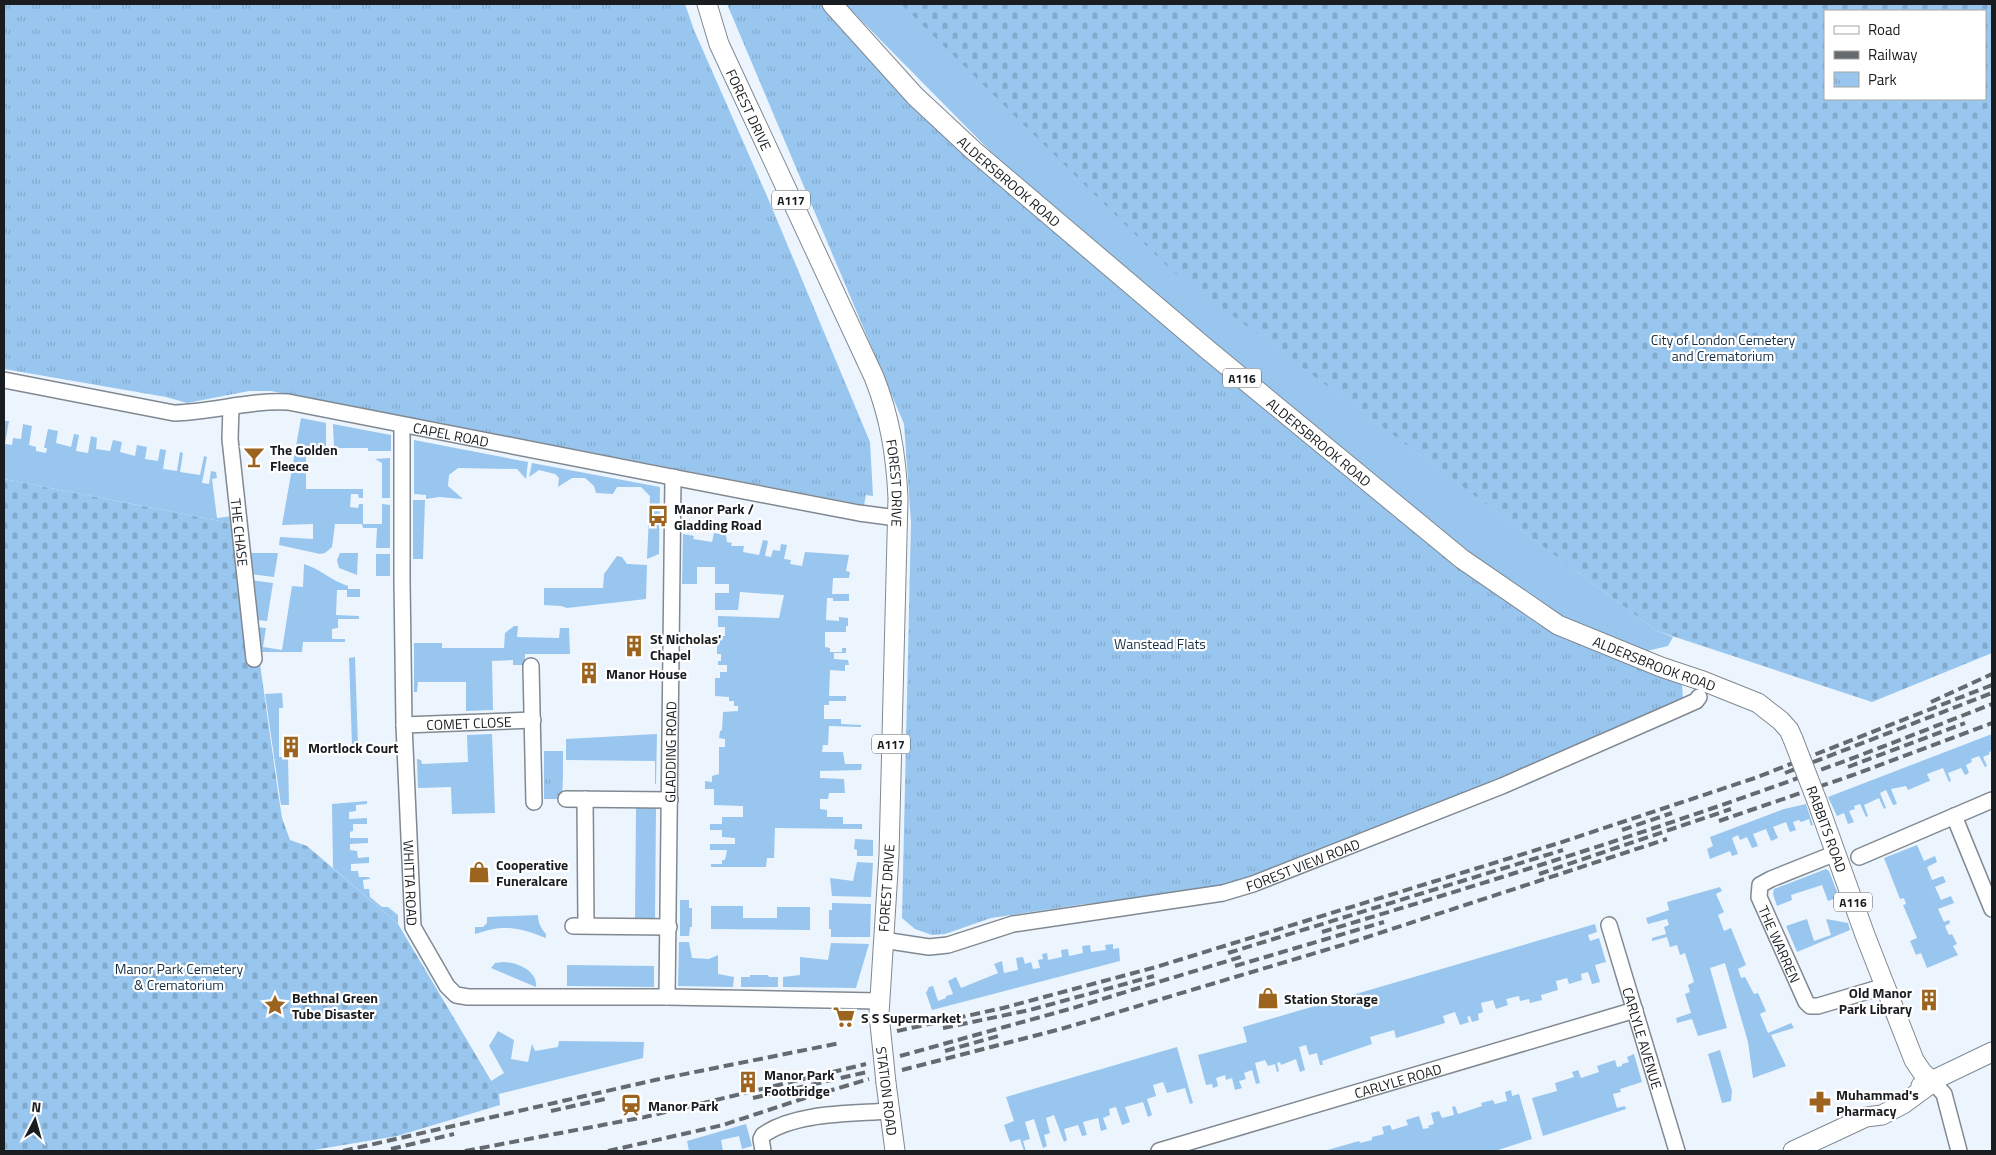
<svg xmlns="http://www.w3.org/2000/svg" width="1996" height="1155" viewBox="0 0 1996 1155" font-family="'Titillium Web',sans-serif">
  <defs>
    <pattern id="cemetery-stones" width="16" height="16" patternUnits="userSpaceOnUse" patternTransform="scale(1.25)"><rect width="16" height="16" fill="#98c6ef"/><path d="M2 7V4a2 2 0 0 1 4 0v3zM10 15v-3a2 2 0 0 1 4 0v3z" fill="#82aacd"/></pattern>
    <pattern id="park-tufts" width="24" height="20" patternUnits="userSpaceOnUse" patternTransform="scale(1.25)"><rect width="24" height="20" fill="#98c6ef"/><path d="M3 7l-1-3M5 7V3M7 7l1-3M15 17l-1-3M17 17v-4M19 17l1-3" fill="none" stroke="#82aacd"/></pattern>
  </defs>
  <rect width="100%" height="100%" fill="#ecf5fe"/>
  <path fill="#98c6ef" d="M845 4H902L1172 270 1657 631 1673 637 1668 646 1647 651 1620 643 1558 616 1486 568 1413 511 1077 228 996 157Z
    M301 418 326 423V448H306V489H363V498H359L358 494H351L350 507 358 508 359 504H363V524H382V504L390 505V548H376L377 528H363L362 524H335L332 547 325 553 320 554 279 545 280 537 313 539V524L282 525Z
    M4 421H9L5 444 12 445 13 438 21 439 23 424 32 426 29 445 36 447V451L46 453 47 448H44L48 429 58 431 56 443 71 447 74 434 79 435 76 451 88 453 91 436 97 438 96 449 110 451 113 440 122 442 120 452 135 456 137 445 147 447 145 459 158 461 160 449 166 450 163 469 177 471 180 452 183 453 180 472 200 475 204 456 207 457 202 483 209 484 211 471 216 472 217 478 212 479 217 518 234 516 235 524 4 479Z
    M333 424 391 435V451H368V448H334Z
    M414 440 528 462 526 479 517 469 458 468 449 475 448 486 463 499 439 497 426 499V495L414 494Z
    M390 458V498H382V463L375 459Z
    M532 463 660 487 659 554 647 559 650 496 641 487H617L613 494 596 493 594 486 585 478H572L558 487 559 478 555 474 539 470 529 477Z
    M413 500H425L423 559H413Z
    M714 533 726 535 727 542 732 543 731 546H744L743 552 759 555 763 540 768 541 765 556 771 557 773 550 780 551 781 544 787 545 784 559 791 560 790 564 802 566 805 552 849 555 846 571 850 572 849 578H833L832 594H849V601H833V598H827L826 620 839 621V617L848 618V626H846V632H825V647L830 648V652H842V648H846V653H834V659L848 660 849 665H845V671L830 670 829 696H846V701H829V705H824V719H841V724L861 725V727L829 726 828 745H823L822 752H843L845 764H862L861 770 820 771V778L844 779 845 793H829L828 799H820V809L827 810V817H843V824H862V829L775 828 774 858H767L766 867H711V864H722V860H725L727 850H710V844H735V838L722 837V830H710V824H722V817H743V806L714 805V789H705V781L712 782V776L719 774V747H725V739L719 738 720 731 722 730 723 712 738 711V706H734V701H729V697L715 696V678H720V672H727V665H718V661H721V654H717V641H709V639H716V636H725V627H718V616L779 618 784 595 740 592 738 610H715V593H729V584H715V567H697V584H682L683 534 694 536 693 539 712 542Z
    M248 553H278L274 577 250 574Z
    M340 553H358L357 575 339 568 337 560Z
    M376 554H390V576H376Z
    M617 556 622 557 627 564 647 565 646 599 567 608 561 606 544 605V588H603L604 574Z
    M304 564C320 569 332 581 348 586V589H360V597H347V590H337L336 615 359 616V619H338V628L332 629V639H345V642H303L302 652H260L257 627 266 628 263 647 282 650 292 586 303 587Z
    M251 580 273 583 267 621 256 620Z
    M514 626H518L517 637 559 638 560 628H569L570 654H525V665H513V660L492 661 493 710 466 711V682H418L417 692H414V643H442V648H504L505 633Z
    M355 657 358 745H352L349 658Z
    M282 693 283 708H279V757H288L289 805H281L265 694Z
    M492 734 495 813 452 814 451 787 418 788 417 759 421 760 422 764 468 762 467 735Z
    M657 734 656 784H655V761L566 760V739Z
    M1992 734V751L1989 752 1990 754 1983 757 1987 766 1985 767 1979 756 1971 759 1972 762 1966 765 1969 773 1965 775 1961 768 1948 773 1951 781 1949 782 1943 768 1927 774 1930 781 1927 782 1908 790 1906 786 1891 789 1897 804 1893 805 1886 790 1880 793 1886 808 1884 809 1879 798 1864 805 1868 816 1866 817 1860 804 1854 806 1855 809 1849 811 1854 822 1848 824 1844 813 1837 816 1828 797Z
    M544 751H563V776H544Z
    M367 801V804L356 805V811L349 812V819L367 818V824H353V831L350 832V838H368V843L350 844V850L357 851 358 858 369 857V863L351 864V871H358L359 877H369L370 879 363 880 364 889H369L370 897 382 907H388L398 915V924L333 868 332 804Z
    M1806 804 1813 825 1811 826 1809 819 1801 822 1799 820 1793 822 1796 830 1790 832 1786 822 1773 827 1778 838 1771 841 1766 829 1753 834 1758 846 1752 848 1747 837 1740 840 1738 835 1732 838 1738 854 1732 856 1730 851 1710 859 1707 849 1713 846 1710 837 1784 809Z
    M636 808H656L655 921 635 920Z
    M855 839 873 840V856H857V850L854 849Z
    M1917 845 1924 861 1935 856 1937 862 1927 867 1932 880 1943 876 1946 882 1935 887 1941 900 1951 896 1954 903 1938 909 1944 922 1949 920 1950 923 1945 926 1949 935 1952 934 1957 944 1953 946 1958 955 1927 968 1921 953 1916 955 1910 941 1917 938 1903 905 1906 904 1904 898 1900 899 1884 858Z
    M857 862 873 863 871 897 832 896 830 878 853 881Z
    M1826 869 1829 871 1839 897 1828 901 1822 885 1791 895 1792 900 1777 906 1773 894 1774 889Z
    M1720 887 1722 891 1716 894 1724 912 1718 915 1724 931 1731 928 1746 965 1738 969 1741 978 1745 977 1754 994 1758 993 1766 1011 1760 1014 1768 1033 1791 1023 1794 1028 1771 1035 1786 1066 1753 1078 1748 1042 1725 963 1710 968 1727 1028 1698 1036 1692 1019 1677 1023 1676 1018 1691 1013 1685 994 1690 992 1688 985 1694 982 1685 953 1680 955 1677 945 1670 947 1667 937 1652 941V938L1666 934 1664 927 1669 925 1667 919 1648 924 1646 918 1669 910 1667 902Z
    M680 900H689V908H692V927H690L689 936H680Z
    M832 903 871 904 870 937H831V929H829V910H832Z
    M711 906H743V918H777V907H810V930L711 929Z
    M538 915C538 923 541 928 546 934V938C518 927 504 924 475 934V927H483L487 923V917Z
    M1807 919 1814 941 1831 935 1826 919 1848 923 1850 930 1797 952 1786 926Z
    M1595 924 1597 932 1588 935 1590 941 1599 938 1606 962 1595 965 1600 982 1592 984 1588 972 1581 974 1582 980 1569 984 1567 978 1556 981 1558 990 1541 995 1542 1000 1530 1003 1529 999 1520 1001 1519 996 1506 999 1508 1005 1496 1009 1493 1000 1481 1003 1483 1012 1478 1014 1479 1020 1472 1022 1470 1016 1467 1017 1469 1022 1460 1025 1455 1012 1443 1016 1445 1023 1396 1038 1394 1030 1370 1037 1372 1044 1322 1061 1323 1065H1320L1317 1053 1309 1055 1306 1045 1299 1047 1305 1070 1300 1072 1296 1059 1281 1065 1280 1062 1277 1063 1279 1071 1277 1072 1275 1064 1268 1066 1265 1060 1255 1063 1260 1083 1256 1084 1252 1070 1244 1073 1246 1079 1239 1081 1242 1088 1235 1090 1232 1078 1226 1080 1225 1075 1216 1078 1218 1086 1213 1088 1212 1084 1206 1085 1198 1055 1247 1042 1243 1027Z
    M679 942H689L692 958 709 959 718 955V974L734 977 733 987 678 986Z
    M831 943 869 944 856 988 783 987V977L800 975V957L828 960Z
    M1113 944V949L1119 948 1120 961 932 1010 926 993 929 987 933 986 938 1001 946 998V996L953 994 948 981 956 977 961 988 998 973 994 964 1002 961 1004 973 1018 970 1016 958 1023 957 1025 964 1031 962 1033 969 1040 968 1038 960 1043 959 1042 954 1047 953 1048 960 1062 957 1061 950 1068 949 1069 956 1083 953 1082 946 1090 945 1091 952 1106 950 1105 945Z
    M503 962C517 962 538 971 536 987L491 968 495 963Z
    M567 965 654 966V987L567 986Z
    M750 975H768L769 977H778V987H741V977H750Z
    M498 1031 514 1040 511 1059 528 1062 532 1044 535 1051 558 1047 559 1041 644 1042 643 1058 499 1094 491 1081 504 1073 489 1046Z
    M1177 1047 1193 1103 1190 1104 1185 1088 1167 1093 1163 1082 1153 1085 1156 1096 1147 1099 1152 1115 1148 1117 1143 1102 1125 1107 1130 1122 1122 1125 1116 1107 1109 1109 1110 1115 1103 1118 1107 1129 1101 1131 1098 1118 1083 1122 1087 1135 1082 1136 1078 1125 1064 1129 1067 1140 1064 1142 1054 1115 1046 1118 1050 1133 1044 1135 1047 1146 1043 1148 1034 1119 1025 1122 1030 1139 1023 1141 1026 1151H1024L1020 1139 1010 1142 1004 1125 1014 1121 1006 1097Z
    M1720 1050 1732 1091 1731 1101 1722 1103 1708 1054Z
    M1634 1054 1642 1082 1620 1089 1621 1092 1613 1094 1617 1108 1625 1106 1626 1109 1543 1136 1532 1098 1557 1091 1555 1083 1574 1077 1572 1072 1578 1070 1581 1078 1599 1072 1597 1066 1615 1060 1617 1067 1622 1066V1064L1629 1062 1627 1057Z
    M1511 1090 1512 1096 1519 1094 1532 1139 1495 1151H1324L1359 1141 1360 1143 1372 1140V1137L1384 1134 1382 1127 1390 1125 1392 1130 1408 1125 1406 1120 1419 1116 1423 1129 1429 1128 1428 1126 1434 1124 1431 1113 1439 1111 1442 1118 1454 1115 1452 1107 1455 1106 1458 1114 1482 1106 1481 1103 1493 1100 1495 1104 1507 1101 1505 1092Z
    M746 1124 752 1146 742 1149 739 1136 721 1140 723 1151H689L687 1141Z"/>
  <path fill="url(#cemetery-stones)" fill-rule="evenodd" d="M901 4H1992V653L1872 702 1657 631 1171 270ZM1825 11H1985V99H1825Z
    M4 479 235 524 248 663 260 664 278 792 282 818 290 840 307 846 398 924 499 1094 500 1105 397 1136 308 1151H4Z"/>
  <path fill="url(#park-tufts)" d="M4 4H685L694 30 767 196 870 442 873 496 866 495 864 505 271 391H249L187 403 166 397 4 369Z
    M727 4H826L899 87 1454 562 1682 682 1683 701 1282 868 1221 887 1145 900 1085 904 991 918 945 934 932 935 915 929 902 918 911 522 904 424Z
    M544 776H563L562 799H544Z"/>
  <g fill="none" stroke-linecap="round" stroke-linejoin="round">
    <g stroke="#808991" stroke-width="18">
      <g id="minor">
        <path id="s1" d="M4 380 174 413C213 412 250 400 288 402L682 479 859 513 897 518"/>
        <path id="s2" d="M231 407 230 439 254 659"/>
        <path id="s3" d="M402 425V582L404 725 413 927 447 986 456 995 468 997H667L879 1001"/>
        <path d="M531 666 534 802"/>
        <path id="s4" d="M404 725 533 720"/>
        <path d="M566 799 670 800"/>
        <path d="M585 799 586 925"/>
        <path d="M1954 816 1992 909"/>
        <path id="s5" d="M1836 853 1771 879 1760 885 1759 897 1806 1002 1810 1006H1818L1885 986"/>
        <path d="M1859 857 1992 800"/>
        <path id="s6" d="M1609 925 1677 1151"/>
        <path d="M573 926 669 927"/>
        <path id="s7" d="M883 940 929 947 948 945 1013 924 1223 893 1253 884 1502 786 1669 713 1696 701 1699 697"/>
        <path id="s8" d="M667 997 673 477"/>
        <path d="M1933 1082 1944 1094 1959 1151"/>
        <path d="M763 1151 761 1139 763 1135C795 1112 851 1114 889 1111"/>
        <path id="s9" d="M1159 1151 1635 1010"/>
      </g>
    </g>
    <g stroke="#808991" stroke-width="21">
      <g id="major">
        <path id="s10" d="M707 4 719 44 874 377C890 417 896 455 898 498L889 855 879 1014"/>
        <path id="s11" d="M832 4 915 96 974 151 1208 350 1462 559 1558 625 1661 667 1703 681 1758 703 1781 721 1789 730 1793 739"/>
        <path d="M1817 801 1865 935 1914 1060 1922 1072 1933 1082"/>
        <path d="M886 1083 895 1151"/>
        <path d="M1921 1086 1992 1052"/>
        <path d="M1793 1151 1866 1117 1882 1115 1903 1104 1933 1082"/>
      </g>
    </g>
    <use href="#minor" stroke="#fff" stroke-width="15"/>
    <use href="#major" stroke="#fff" stroke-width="19"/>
    <path stroke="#656a6f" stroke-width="4" stroke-dasharray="10 5" stroke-linecap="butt" d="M1931 702 1992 674
      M1848 767 1965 723
      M1785 773 1992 693
      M1719 821 1853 775 1992 723
      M1622 830 1672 813
      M1539 874 1731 809
      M1322 932C1482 884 1641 835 1798 778 1863 755 1928 729 1992 704
      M1228 953 1563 850
      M1235 966 1384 922
      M943 1028 1030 1010 1154 976
      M897 1031 1003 1008 1156 967 1559 843 1755 778 1992 685
      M945 1051 1002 1035
      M900 1056 1073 1008 1244 956
      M902 1070 1061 1029 1349 943 1667 839
      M753 1098 867 1072
      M551 1111 605 1099
      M391 1149 454 1134
      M343 1151 655 1080 840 1043
      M465 1151 645 1117 866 1064
      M608 1151 723 1125 805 1098 869 1079"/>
    <g stroke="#808991" stroke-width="21" stroke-linecap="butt">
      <path id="major-bridge" d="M1793 739 1817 801
        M879 1014 886 1083"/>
    </g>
    <use href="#major-bridge" stroke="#fff" stroke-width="19"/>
  </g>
  <defs>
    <g id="bar-bare" transform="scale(1.725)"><path d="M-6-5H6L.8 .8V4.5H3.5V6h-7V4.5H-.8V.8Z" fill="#9c641f" stroke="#fff" stroke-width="2.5" paint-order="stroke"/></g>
    <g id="bus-bare" transform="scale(1.725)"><path d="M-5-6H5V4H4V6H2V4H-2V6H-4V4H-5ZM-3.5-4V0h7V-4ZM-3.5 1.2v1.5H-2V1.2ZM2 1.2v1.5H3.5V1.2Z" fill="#9c641f" stroke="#fff" stroke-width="2.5" paint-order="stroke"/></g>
    <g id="building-bare" transform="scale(1.725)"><path d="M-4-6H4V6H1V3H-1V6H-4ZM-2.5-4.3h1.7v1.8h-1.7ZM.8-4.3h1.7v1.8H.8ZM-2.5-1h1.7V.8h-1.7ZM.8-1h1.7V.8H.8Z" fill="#9c641f" stroke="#fff" stroke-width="2.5" paint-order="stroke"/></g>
    <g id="shop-bare" transform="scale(1.725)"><path d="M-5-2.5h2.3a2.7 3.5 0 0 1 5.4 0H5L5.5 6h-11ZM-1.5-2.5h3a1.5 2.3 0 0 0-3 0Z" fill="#9c641f" stroke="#fff" stroke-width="2.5" paint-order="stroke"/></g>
    <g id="sight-bare" transform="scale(1.725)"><path d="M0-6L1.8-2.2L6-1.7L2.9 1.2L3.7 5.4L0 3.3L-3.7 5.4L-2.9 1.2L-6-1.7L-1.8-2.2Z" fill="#9c641f" stroke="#fff" stroke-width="2.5" paint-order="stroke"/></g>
    <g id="supermarket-bare" transform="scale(1.725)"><path d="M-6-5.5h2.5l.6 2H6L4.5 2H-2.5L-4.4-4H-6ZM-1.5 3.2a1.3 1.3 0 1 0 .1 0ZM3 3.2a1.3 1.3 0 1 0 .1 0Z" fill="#9c641f" stroke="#fff" stroke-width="2.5" paint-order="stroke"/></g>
    <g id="pharmacy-bare" transform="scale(1.725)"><path d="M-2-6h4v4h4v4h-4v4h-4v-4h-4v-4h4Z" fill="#9c641f" stroke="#fff" stroke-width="2.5" paint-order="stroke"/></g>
    <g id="station-bare" transform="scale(1.725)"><path d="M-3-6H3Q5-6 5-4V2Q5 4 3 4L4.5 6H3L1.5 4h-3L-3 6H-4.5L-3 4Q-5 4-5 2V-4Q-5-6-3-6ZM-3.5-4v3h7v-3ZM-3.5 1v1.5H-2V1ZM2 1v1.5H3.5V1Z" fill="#9c641f" stroke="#fff" stroke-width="2.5" paint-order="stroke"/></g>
  </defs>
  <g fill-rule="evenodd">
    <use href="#bar-bare" x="254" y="457"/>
    <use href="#bus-bare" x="658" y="516"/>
    <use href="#building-bare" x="634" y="646"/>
    <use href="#building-bare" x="589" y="673"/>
    <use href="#building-bare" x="291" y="747"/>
    <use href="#shop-bare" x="479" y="872"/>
    <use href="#shop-bare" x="1268" y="998"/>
    <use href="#building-bare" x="1929" y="1000"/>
    <use href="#sight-bare" x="275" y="1005"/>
    <use href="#supermarket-bare" x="844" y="1017"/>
    <use href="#building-bare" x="748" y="1082"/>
    <use href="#pharmacy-bare" x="1820" y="1102"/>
    <use href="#station-bare" x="631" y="1105"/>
  </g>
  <g text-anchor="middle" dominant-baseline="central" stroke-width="4.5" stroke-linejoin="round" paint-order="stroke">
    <g fill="#fff" stroke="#5f6163" stroke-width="1">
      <rect x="772" y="190.5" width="38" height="19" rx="4"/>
      <rect x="1223" y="368.5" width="38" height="19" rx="4"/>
      <rect x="872" y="734.5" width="38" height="19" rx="4"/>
      <rect x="1834" y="892.5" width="38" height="19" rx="4"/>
    </g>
    <g font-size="12" font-weight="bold" fill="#1a1d20">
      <text x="791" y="200">A117</text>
      <text x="1242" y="378">A116</text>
      <text x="891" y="744">A117</text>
      <text x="1853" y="902">A116</text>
    </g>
    <g font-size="14" fill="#1a1d20" stroke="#fff">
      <text stroke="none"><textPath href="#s10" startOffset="114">FOREST DRIVE</textPath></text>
      <text stroke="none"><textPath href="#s11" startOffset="251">ALDERSBROOK ROAD</textPath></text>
      <text stroke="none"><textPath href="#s1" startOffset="454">CAPEL ROAD</textPath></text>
      <text stroke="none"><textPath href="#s11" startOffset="656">ALDERSBROOK ROAD</textPath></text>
      <text stroke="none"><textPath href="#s10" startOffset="518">FOREST DRIVE</textPath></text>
      <text stroke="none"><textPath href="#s2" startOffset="126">THE CHASE</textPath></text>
      <text stroke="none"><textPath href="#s11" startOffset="1061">ALDERSBROOK ROAD</textPath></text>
      <text stroke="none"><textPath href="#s4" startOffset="65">COMET CLOSE</textPath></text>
      <text stroke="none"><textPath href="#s8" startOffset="245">GLADDING ROAD</textPath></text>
      <text transform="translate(1827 829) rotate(70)">RABBITS ROAD</text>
      <text stroke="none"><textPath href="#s7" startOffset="431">FOREST VIEW ROAD</textPath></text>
      <text stroke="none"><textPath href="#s3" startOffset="458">WHITTA ROAD</textPath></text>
      <text transform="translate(886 888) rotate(-86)">FOREST DRIVE</text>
      <text stroke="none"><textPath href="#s5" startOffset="146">THE WARREN</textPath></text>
      <text stroke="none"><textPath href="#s6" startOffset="118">CARLYLE AVENUE</textPath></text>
      <text stroke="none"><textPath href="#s9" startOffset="249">CARLYLE ROAD</textPath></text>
      <text transform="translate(887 1091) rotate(83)">STATION ROAD</text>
    </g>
    <g font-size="14" fill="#132f46" stroke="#fff">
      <text x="1723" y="339">City of London Cemetery<tspan x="1723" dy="16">and Crematorium</tspan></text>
      <text x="1160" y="643">Wanstead Flats</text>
      <text x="179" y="968">Manor Park Cemetery<tspan x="179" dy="16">&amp; Crematorium</tspan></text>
    </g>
    <g font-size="14" font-weight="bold" fill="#1a1d20" stroke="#fff" text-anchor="start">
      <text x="270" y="449">The Golden<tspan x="270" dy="16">Fleece</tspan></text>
      <text x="674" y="508">Manor Park /<tspan x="674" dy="16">Gladding Road</tspan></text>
      <text x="650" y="638">St Nicholas'<tspan x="650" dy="16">Chapel</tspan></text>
      <text x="606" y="673">Manor House</text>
      <text x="308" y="747">Mortlock Court</text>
      <text x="496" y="864">Cooperative<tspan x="496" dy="16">Funeralcare</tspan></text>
      <text x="1912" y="992" text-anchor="end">Old Manor<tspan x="1912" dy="16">Park Library</tspan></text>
      <text x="292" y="997">Bethnal Green<tspan x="292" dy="16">Tube Disaster</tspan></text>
      <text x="1284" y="998">Station Storage</text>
      <text x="861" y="1017">S S Supermarket</text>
      <text x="764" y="1074">Manor Park<tspan x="764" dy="16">Footbridge</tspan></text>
      <text x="1836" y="1094">Muhammad's<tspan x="1836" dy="16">Pharmacy</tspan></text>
      <text x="648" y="1105">Manor Park</text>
    </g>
  </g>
  <rect width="1996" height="1155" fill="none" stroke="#1a1d20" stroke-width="10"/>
  <rect x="1824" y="10" width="162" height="90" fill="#ffffff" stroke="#a3a5a6"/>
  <rect x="1834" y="26" width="25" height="8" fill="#ffffff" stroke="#a3a5a6"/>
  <text x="1868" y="35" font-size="15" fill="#1a1d20">Road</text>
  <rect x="1834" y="51" width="25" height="8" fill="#656a6f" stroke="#a3a5a6"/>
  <text x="1868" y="60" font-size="15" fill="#1a1d20">Railway</text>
  <rect x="1834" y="72" width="25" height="15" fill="url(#park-tufts)" stroke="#a3a5a6"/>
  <text x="1868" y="85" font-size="15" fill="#1a1d20">Park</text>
  <g transform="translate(35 1120) rotate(6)" stroke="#ffffff" stroke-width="4" paint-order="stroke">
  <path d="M0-4L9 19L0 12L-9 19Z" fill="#1a1d20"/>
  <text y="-8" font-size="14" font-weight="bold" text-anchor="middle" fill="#1a1d20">N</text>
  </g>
</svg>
